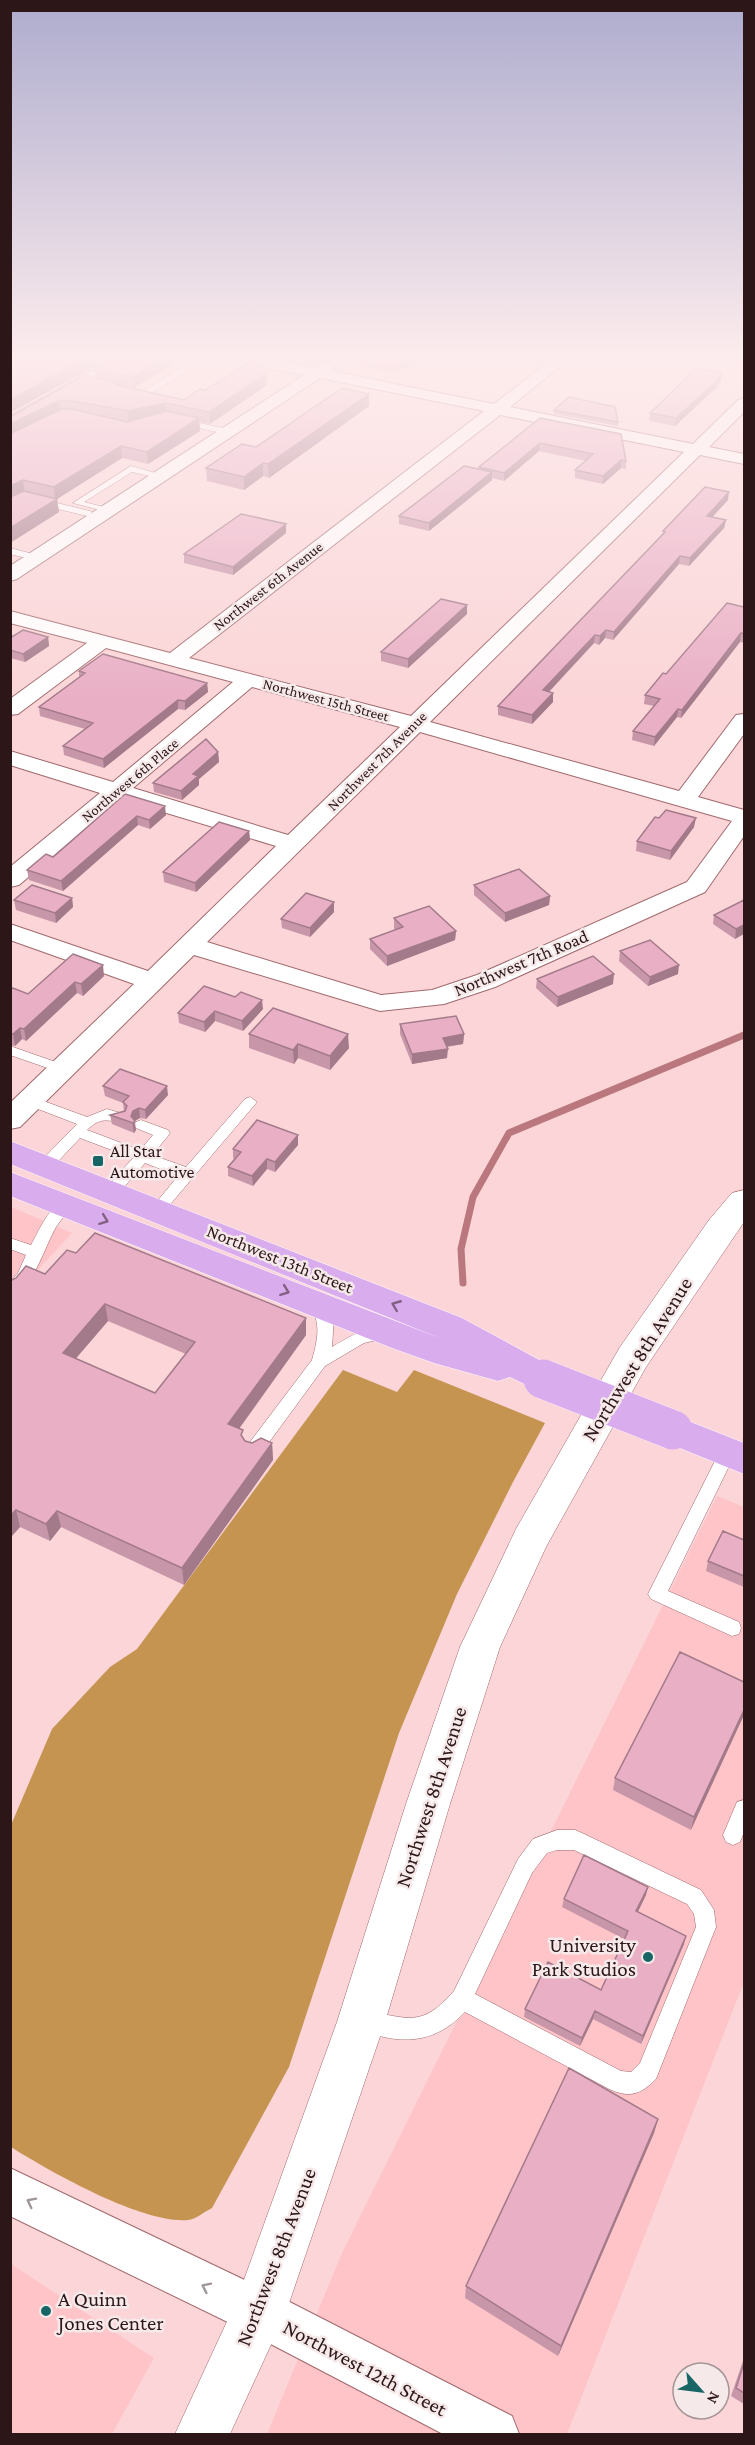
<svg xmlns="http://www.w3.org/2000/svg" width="755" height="2445" viewBox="0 0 755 2445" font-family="'Crimson Pro',serif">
  <rect width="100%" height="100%" fill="#fbd5d7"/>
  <path fill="#fec4c8" d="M11 1207 72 1233 11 1299Z
    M717 1496 744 1507V1982L567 2434H267L342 2253Z
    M11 2264 154 2358 112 2434H11Z"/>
  <path fill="#c59450" d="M343 1370 397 1392 414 1370 545 1423 513 1482 457 1594 399 1733 289 2067 212 2208C205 2211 195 2220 188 2220 142 2224 49 2171 11 2147V1825L52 1729 110 1667 137 1649Z"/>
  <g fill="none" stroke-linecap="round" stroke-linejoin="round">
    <path stroke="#ba777d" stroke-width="7" d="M463 1283 461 1249 473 1197 509 1133 744 1035"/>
    <g stroke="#a1696d" stroke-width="1">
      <path id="service" d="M195 359H205L147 396H130L126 394 142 392Z
        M180 419 233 430 234 432 230 435 177 423 176 421Z
        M131 466 166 476 162 479 132 472 84 502 112 509V513L73 503Z
        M24 495 90 511 92 513 87 516 25 501 10 509V502Z
        M10 548 41 556 43 558 38 561 10 554Z
        M10 1046 67 1066 69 1069 62 1073 10 1055Z
        M30 1096 87 1117 107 1109 124 1114 126 1117 124 1120C109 1124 103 1114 87 1130L140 1150 153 1135 136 1128 134 1125 136 1122 141 1120 168 1130 170 1133 168 1136 152 1155 186 1167 245 1099 250 1097 257 1102 162 1214 157 1215 150 1210 178 1176 145 1163 116 1196H106L104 1192 106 1188 133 1158 80 1138 50 1170H40L38 1166 40 1162 77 1124 25 1104 23 1101 25 1098Z
        M66 1200 73 1205C68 1213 61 1219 56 1227 45 1246 32 1291 10 1298V1282L18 1273 26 1255 10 1249V1238L31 1245C39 1231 49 1205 66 1200Z
        M318 1298 324 1300 334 1318 332 1347C348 1338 370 1323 390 1329L392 1333 390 1337 364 1343 325 1366 259 1456 253 1458 247 1456 245 1451 247 1446 312 1360C318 1338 321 1324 310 1304L312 1300Z
        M728 1445 734 1447 736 1452 668 1591 739 1622 741 1628 739 1634 732 1636 651 1599 648 1594 722 1447Z
        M744 1800V1832L740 1842 733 1845 726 1842 723 1835 737 1802Z
        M557 1830H575L582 1833 701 1890 714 1910 716 1927 656 2079C641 2094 631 2098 611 2090L465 2012C433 2046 397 2045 356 2028L353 2020 356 2012C365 2009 370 2011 379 2013 417 2022 428 2020 454 1991L518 1859 533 1839ZM557 1850H574L687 1904 694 1914 696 1927 640 2063 631 2072 621 2071 475 1994 532 1873 547 1853Z"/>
    </g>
    <g stroke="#a1696d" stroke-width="2">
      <path id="minor" d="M112 359H131L10 428V416Z
        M242 359H274L315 368 326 362 334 367 331 371 494 404 552 359H569L510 407 693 444 738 400 744 398V412L709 447 744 454V464L700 455 430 722 679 791 736 715 744 714V734L698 797 744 810V836L705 892 495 987 444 1004 380 1011 194 955 20 1127 10 1129V1103L134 984 10 940V924L148 971 276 846 120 799 19 885 10 887V867L100 793 10 765V751L113 782 233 682 106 648 18 714 10 715V699L87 643 10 623V611L170 653 484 411 320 378 17 579 10 581V566L304 375 249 364ZM500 415 684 452 411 716 189 658ZM252 687 400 727 288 835 133 788ZM420 732 732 821 687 882 477 975 432 990 381 995 207 942Z
        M10 2168 276 2295 512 2416 519 2434H443L242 2329 10 2216Z"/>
    </g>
    <g stroke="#a1696d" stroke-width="1">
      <path id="tertiary" d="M744 1190V1222L646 1367 546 1547 500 1647 450 1804 385 2022 286 2312 230 2434H175L236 2302 337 2022 406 1804 460 1647 516 1529 620 1347 709 1220 732 1193Z"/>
    </g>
    <g stroke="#fff" stroke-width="1">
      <path id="primary" d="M10 1141 462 1318 556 1369 561 1379 556 1389 543 1393 510 1377 498 1381 434 1363 392 1348 10 1196V1172L442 1339 10 1164Z
        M673 1415 744 1443V1474L660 1440 655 1430 660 1420Z"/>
    </g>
    <use href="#service" fill="#fff" fill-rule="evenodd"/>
    <use href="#minor" fill="#fff" fill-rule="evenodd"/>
    <use href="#tertiary" fill="#fff" fill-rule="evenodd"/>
    <use href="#primary" fill="#d9acee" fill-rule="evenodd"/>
    <g stroke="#fff" stroke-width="40" stroke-linecap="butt">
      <path id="primary-bridge" d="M543 1379 673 1430"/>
    </g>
    <use href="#primary-bridge" stroke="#d9acee" stroke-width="39"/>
  </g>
  <path fill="#c896a9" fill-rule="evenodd" d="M182 359 134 388 121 386 184 400 205 390 267 385 210 424 199 422 200 431 148 464 122 458 57 499 59 512 10 543V417L96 378 95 370Z
    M416 359 395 374 362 367V359Z
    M722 373 721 381 719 383 718 386 675 426 649 421 650 413Z
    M369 394V406L269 478 263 476 244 490 207 481 206 468 256 447Z
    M554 410 618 422V426L554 414Z
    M540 418 626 461V469L621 468 603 484 575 478V470L586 461 539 451 504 481 492 478V480L429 531 399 524V516L479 469V467Z
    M728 500 712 517 726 520 724 528 689 566 679 564 613 640 605 638 599 645 594 643 549 692 553 693V702L532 724 498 715V706L663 535V531Z
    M286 533 233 575 184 563V554Z
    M467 605V614L408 668 381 661V652Z
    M744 607V643L740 642 681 718 677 717 654 746 632 740 633 731 654 706 644 704 645 695 666 674Z
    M48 637 49 646 25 662 10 658V638Z
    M79 671 207 683 208 692 185 710 178 709 104 768 64 755 63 746 85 729 40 716 39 707 79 677Z
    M218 752 219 762 199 779V785L182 800 154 792 153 783Z
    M125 794 166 815 150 829 138 825 63 891 29 880 27 870 53 857Z
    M659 818 694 827 670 860 636 851 637 841Z
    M249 831 250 840 196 892 164 882 163 872Z
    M474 885 550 896 549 905 505 922 474 895Z
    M72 898 73 907 56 923 16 910 14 900Z
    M744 900 735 939 713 924 714 915Z
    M334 912 310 937 282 928 281 919Z
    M394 918 456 931 455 940 387 966 370 949V939L395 930 394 928Z
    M620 951 678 974 648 986 619 961Z
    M73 954 104 976 83 996 77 993 26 1041 22 1039 15 1046 10 1045V990L28 994Z
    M537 979 613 984 557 1007 536 988Z
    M235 997 263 1009 243 1031 215 1021 205 1032 179 1023 178 1013Z
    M400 1024 464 1034 463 1044 447 1047V1058L412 1064 400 1034Z
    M249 1034 349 1048 330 1070 298 1058 294 1064 249 1048Z
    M103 1086 168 1095 146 1119 140 1118 135 1121 136 1130 134 1133 112 1124 110 1115 124 1112 123 1103 105 1096Z
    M298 1135V1145L275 1172 267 1169 253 1186 228 1176V1167L234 1159 233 1158V1149Z
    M45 1274 306 1335 239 1429 245 1441 252 1443H272L273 1460 184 1585 61 1527 50 1541 20 1527 10 1538ZM108 1321 186 1354 155 1393 76 1358Z
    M744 1540V1587L706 1571 708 1561Z
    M744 1682 691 1830 613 1790 615 1778Z
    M646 1895 638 1912 684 1944 641 2044 593 2019 580 2046 524 2017 525 2009 601 1990 624 1939 562 1907 564 1899Z
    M658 2119 654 2133 558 2356 465 2298 466 2286Z
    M744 2358V2404L731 2396Z"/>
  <path fill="#a37a8a" d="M84 359H107L10 413V400Z
    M161 359H182L134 388 133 377Z
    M405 359H416L395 374V367Z
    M267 373V385L210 424 209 412Z
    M722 373 721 381 719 383 718 386 675 426 676 418Z
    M369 394V406L269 478 268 464Z
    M59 401 60 413 10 437V424Z
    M166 403 167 415 129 424 128 411Z
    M199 418 200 431 148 464 147 452Z
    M540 443 539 451 504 481V473Z
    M121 446 122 458 57 499 59 512 10 543V528L55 500 54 487Z
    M621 460V468L603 484V476Z
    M263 463V476L244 490V477Z
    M492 472V480L429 531V523Z
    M23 480 25 493 10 499V486Z
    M729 492 728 500 706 524 707 516Z
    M726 520 724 528 689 566 690 558Z
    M286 524V533L233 575V567Z
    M680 556 679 564 613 640 614 632Z
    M467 605V614L408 668V659Z
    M606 630 605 638 599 645 600 636Z
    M741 633 740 642 681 718 682 710Z
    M595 635 594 643 542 699 543 690Z
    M48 637 49 646 25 662 23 654Z
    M207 683 208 692 185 710V701Z
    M553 693V702L532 724V715Z
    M178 700V709L104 768 103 759Z
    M678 709 677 717 654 746 655 737Z
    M218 752 219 762 199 779V785L182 800 181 791 193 774Z
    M165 806 166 815 150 829 149 820Z
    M137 816 138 825 63 891 61 881Z
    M696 818 694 827 670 860 671 851Z
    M249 831 250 840 196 892 195 883Z
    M550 896 549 905 505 922V913Z
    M72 898 73 907 56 923 55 913Z
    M334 902V912L310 937V928Z
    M744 925V934L735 939 736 929Z
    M456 931 455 940 387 966V956Z
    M103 965 104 976 83 996 81 984Z
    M679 965 678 974 648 986 650 977Z
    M614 974 613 984 557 1007 558 997Z
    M75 982 77 993 26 1041 24 1029Z
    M262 1000 263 1009 243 1031 242 1021Z
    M215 1011V1021L205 1032 204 1022Z
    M20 1028 22 1039 15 1046 13 1034Z
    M348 1034 349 1048 330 1070V1056Z
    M464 1034 463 1044 443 1047V1038Z
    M298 1044V1058L294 1064 293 1050Z
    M448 1049 447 1058 412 1064V1054Z
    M167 1086 168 1095 146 1119 145 1110Z
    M139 1108 140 1118 134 1121 136 1130 134 1133 131 1116 133 1111Z
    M298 1135V1145L275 1172V1162Z
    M267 1159V1169L253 1186 252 1176Z
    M105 1304 108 1321 66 1370 63 1353Z
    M306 1318V1335L230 1441 228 1424Z
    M272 1443 273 1460 184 1585 182 1568Z
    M16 1510 20 1527 10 1538V1516Z
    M57 1511 61 1527 50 1541 46 1524Z
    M744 1710V1715L691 1830 694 1817Z
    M648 1887 646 1895 634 1919 636 1911Z
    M686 1936 684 1944 641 2044 643 2036Z
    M595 2011 593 2019 580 2046 582 2038Z
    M658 2119 654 2133 558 2356 561 2346Z"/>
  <path fill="#e9afc5" stroke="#a37a8a" stroke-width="1.5" fill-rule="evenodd" d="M17 359H84L10 400V363Z
    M112 359H161L133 377 95 370Z
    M256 359H258L267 373 209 412 166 403 128 411 73 401H59L10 424V417L85 375 121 383 117 385 184 400 200 389 205 390Z
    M362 359H405L395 367Z
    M697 368 722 373 717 378 719 379 676 418 650 413Z
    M342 388 369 394 268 464 263 463 244 477 206 468 242 444 256 447Z
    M569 397 615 407 618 422 554 410Z
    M61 409H72L127 422 166 411 199 418 147 452 121 446 54 487 23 480 10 486V434Z
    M540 418 621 434 626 461 621 460 603 476 575 470 593 454 540 443 504 473 479 467Z
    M464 466 492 472 429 523 399 516Z
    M705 487 729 492 707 516 726 520 690 558 680 556 614 632 606 630 600 636 595 635 543 690 553 693 532 715 498 706 665 532 663 531Z
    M24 491 57 499 10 528V497Z
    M241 514 286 524 233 567 184 554Z
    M441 599 467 605 408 659 381 652Z
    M727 603 744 607V634L741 633 682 710 678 709 655 737 633 731 660 699 645 695 663 673 666 674Z
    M23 630 48 637 23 654 10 650V638Z
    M103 654 207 683 185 701 178 700 103 759 63 746 93 723 39 707 85 673 79 671Z
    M206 739 218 752 193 774 198 776 181 791 153 783Z
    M125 794 165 806 149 820 137 816 61 881 27 870 46 854 53 857Z
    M666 810 696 818 671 851 637 841 655 817 659 818Z
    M219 822 249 831 195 883 163 872Z
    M519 869 550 896 505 913 474 885Z
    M32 885 72 898 55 913 14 900Z
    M306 893 334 902 310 928 281 919Z
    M744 900V925L736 929 714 915Z
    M429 906 456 931 387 956 370 939 403 927 394 918Z
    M650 940 679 965 650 977 620 951Z
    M73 954 103 965 81 984 75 982 24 1029 20 1028 13 1034H10V990L13 988 28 994Z
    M593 956 614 974 558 997 537 979Z
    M204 986 235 997 241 992 262 1000 242 1021 215 1011 204 1022 178 1013Z
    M273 1008 348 1034 330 1056 298 1044 293 1050 249 1034Z
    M456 1016 464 1034 443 1038 448 1049 412 1054 400 1024Z
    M120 1069 167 1086 145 1110 139 1108 133 1111 131 1116 135 1121 133 1123 110 1115 125 1111 127 1106 123 1102 129 1096 103 1086Z
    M257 1120 298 1135 275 1162 267 1159 252 1176 228 1167 241 1152 233 1149Z
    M95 1233 306 1318 228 1424 243 1430 241 1435 245 1441 252 1443 261 1438 272 1443 182 1568 57 1511 46 1524 16 1510 10 1516V1281L16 1278 26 1266 45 1274 67 1250 76 1253ZM105 1304 195 1342 155 1393 63 1353Z
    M723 1531 744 1540V1576L708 1561Z
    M680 1652 744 1682V1710L694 1817 615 1778Z
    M584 1855 648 1887 636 1911 686 1936 643 2036 595 2011 582 2038 525 2009 548 1962 601 1990 628 1931 564 1899Z
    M569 2068 658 2119 561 2346 466 2286Z
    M744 2363V2393L736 2388Z"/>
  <defs><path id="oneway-chevron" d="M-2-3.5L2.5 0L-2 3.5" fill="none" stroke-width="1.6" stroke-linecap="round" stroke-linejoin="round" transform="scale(1.5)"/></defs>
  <g stroke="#826183">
    <use href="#oneway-chevron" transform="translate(104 1220) rotate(21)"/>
    <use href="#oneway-chevron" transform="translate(285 1291) rotate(21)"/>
    <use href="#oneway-chevron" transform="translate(396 1305) rotate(-158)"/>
  </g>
  <g stroke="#a09697">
    <use href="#oneway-chevron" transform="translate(31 2202) rotate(-153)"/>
    <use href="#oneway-chevron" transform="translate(206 2287) rotate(-154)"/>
  </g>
  <linearGradient id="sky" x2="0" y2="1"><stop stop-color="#aeacce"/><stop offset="0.51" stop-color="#fdeced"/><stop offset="1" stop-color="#fdeced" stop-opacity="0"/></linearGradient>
  <rect width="755" height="702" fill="url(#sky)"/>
  <g fill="#176565" stroke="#f6e9ea" stroke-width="2">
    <rect x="92" y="1155" width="12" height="12" rx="3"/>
    <circle cx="648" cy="1957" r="6"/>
    <circle cx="46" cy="2311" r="6"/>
  </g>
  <g text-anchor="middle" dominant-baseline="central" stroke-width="5" stroke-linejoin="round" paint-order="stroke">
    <g font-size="15" fill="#2c1618" stroke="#f6e9ea">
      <text transform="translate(268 586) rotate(-38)">Northwest 6th Avenue</text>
      <text transform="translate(326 700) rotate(15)">Northwest 15th Street</text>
      <text transform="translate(377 761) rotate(-45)">Northwest 7th Avenue</text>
      <text transform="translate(130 780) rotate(-40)">Northwest 6th Place</text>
    </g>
    <g font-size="18" fill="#2c1618" stroke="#f6e9ea">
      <text transform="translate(521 963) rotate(-23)">Northwest 7th Road</text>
      <text transform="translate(280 1259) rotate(22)">Northwest 13th Street</text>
    </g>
    <g font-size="18" fill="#2c1618" stroke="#f6e9ea" text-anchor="start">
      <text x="110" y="1151">All Star<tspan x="110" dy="21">Automotive</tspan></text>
    </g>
    <g font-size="21" fill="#2c1618" stroke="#f6e9ea">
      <text transform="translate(637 1359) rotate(-58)">Northwest 8th Avenue</text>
      <text transform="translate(431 1797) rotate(-72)">Northwest 8th Avenue</text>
      <text transform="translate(276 2257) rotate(-69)">Northwest 8th Avenue</text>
      <text transform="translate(365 2368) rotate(28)">Northwest 12th Street</text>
    </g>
    <g font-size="21" fill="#2c1618" stroke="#f6e9ea" text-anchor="end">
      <text x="636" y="1945">University<tspan x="636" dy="24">Park Studios</tspan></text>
      <text x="58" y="2299" text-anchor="start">A Quinn<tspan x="58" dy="24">Jones Center</tspan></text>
    </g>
  </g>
  <rect width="755" height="2445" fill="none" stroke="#2c1618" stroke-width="24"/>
  <g transform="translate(701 2391) rotate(118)"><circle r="28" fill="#f6e9ea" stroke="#a59596" stroke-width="1.5"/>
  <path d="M0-4.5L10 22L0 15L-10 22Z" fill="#176565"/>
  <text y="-9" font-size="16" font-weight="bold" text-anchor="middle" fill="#2c1618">N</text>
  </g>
</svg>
